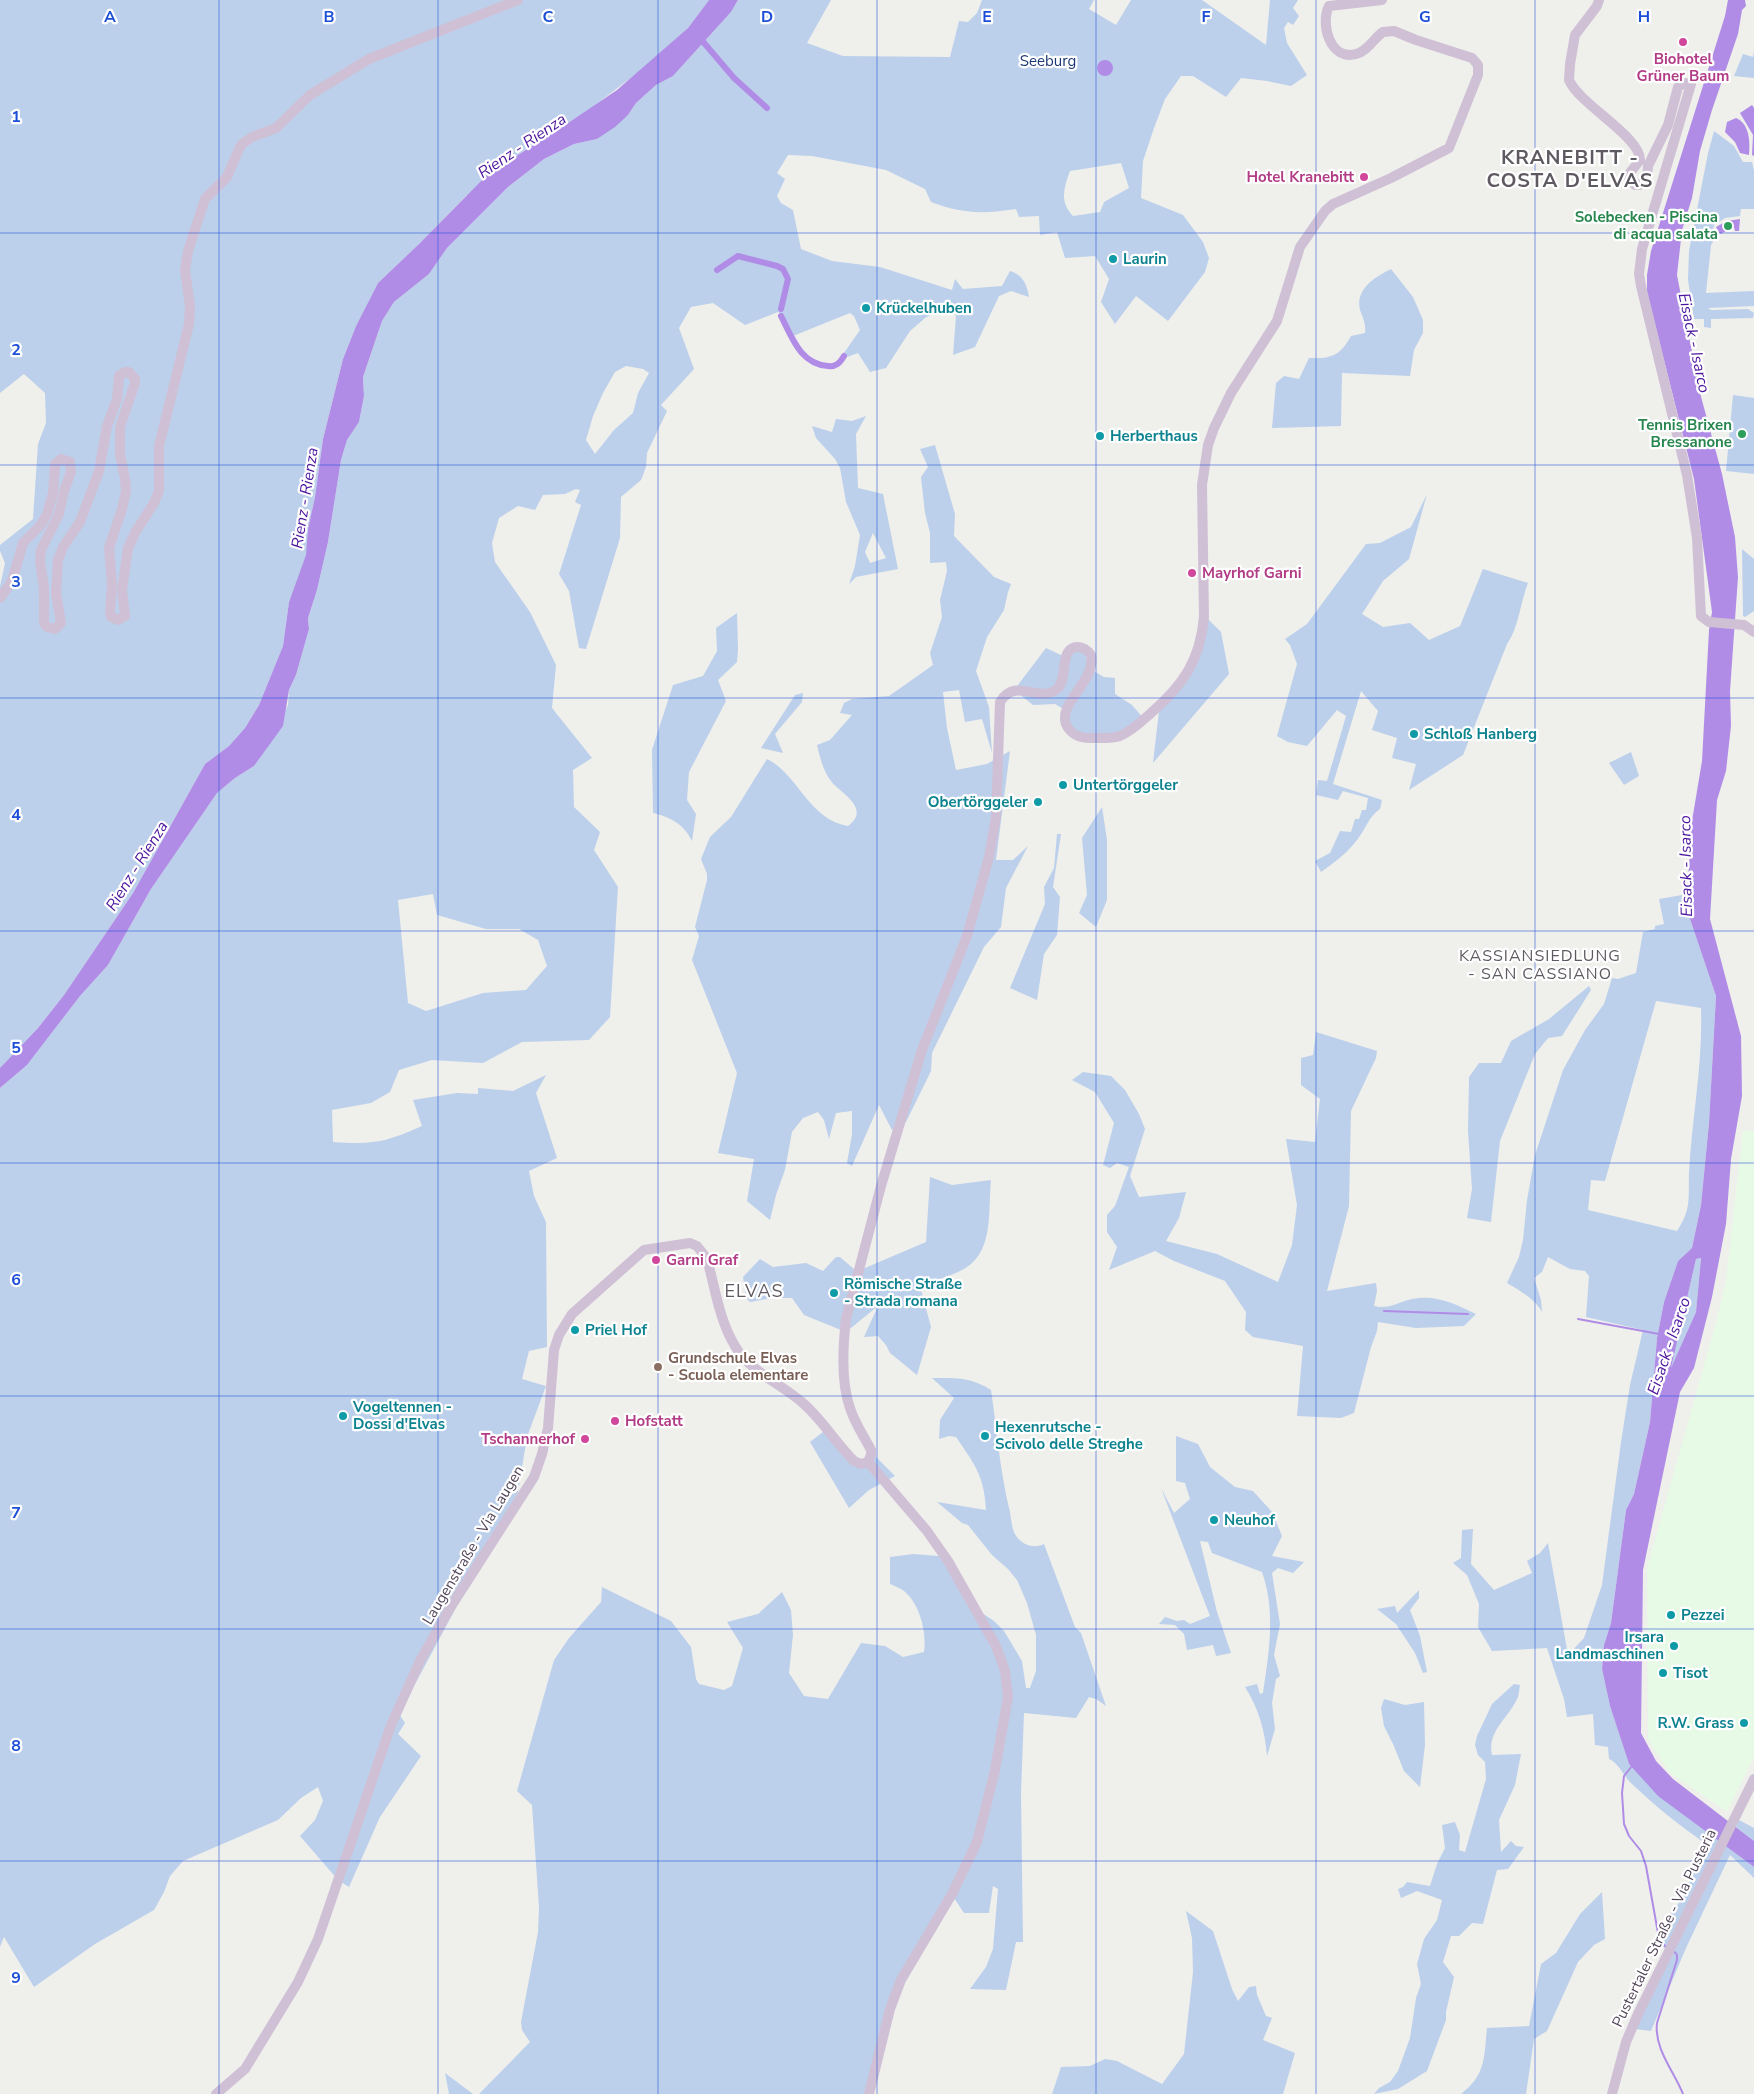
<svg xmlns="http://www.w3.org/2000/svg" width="1754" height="2094" viewBox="0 0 1754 2094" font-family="'Nunito Sans',sans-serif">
  <rect width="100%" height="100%" fill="#efefec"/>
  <path fill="#e7fae6" d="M1743 1130 1754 1131V1757L1727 1812 1669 1772 1648 1740 1647 1568 1717 1319 1726 1281Z"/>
  <path fill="#bcd0eb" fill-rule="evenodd" d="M0 0H709L688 28 640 71 591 108 511 159 466 196 420 243 378 283 356 326 343 359 323 439 315 497 308 529 307 555 289 602 283 646 259 705 245 728 229 746 205 764 133 893 64 995 38 1028 0 1068V586L5 563 0 551V545L33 519 38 444 46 423 45 393 24 374 0 393Z
    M738 0H831L807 43 843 56 950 57 959 21 968 22 977 13 982 0H1094L1089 9 1116 25 1131 0H1202L1266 45 1270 0H1298L1293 8 1299 16 1293 25 1288 22 1284 28 1287 43 1307 75 1291 86 1267 81 1241 78 1226 97 1193 76H1181L1165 99 1154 128 1143 161 1141 198 1183 215 1203 242 1209 258 1205 272 1168 321 1136 296 1115 324 1101 302 1109 279 1095 256 1065 258 1057 232 1040 235 1039 216 1019 217 1016 209C983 214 963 214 931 202L925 189 886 170 812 156 788 155 777 173 785 179 777 196 781 203 793 210 801 249 832 261 880 267 952 290 955 279 963 289 1002 286 1010 271C1023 275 1027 285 1029 297L1011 291 999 296 975 347 953 355 956 316 949 305 925 318 910 331 886 368 870 372 858 353 839 360 860 330 854 316 850 313 793 336 782 315 778 312 745 325 713 303 691 307 679 328 694 369 661 405 667 411 647 453 646 467 641 480 621 497 620 538 586 649 579 648 569 591 559 574 581 505 575 502 580 490 576 489 565 494 543 495 535 510 518 506 499 518 492 543 495 562 530 612 556 665 552 708 592 758 573 770 574 807 600 832 594 850 618 887 610 1017 589 1040 522 1042 483 1063 432 1060 399 1070 390 1092 371 1103 332 1110 333 1142C373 1145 386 1142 422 1126L413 1100 457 1093 478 1094V1088L513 1091 546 1075 536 1093 557 1158 529 1171 534 1196 546 1222 547 1347 529 1351 522 1379 546 1386 527 1437 518 1492 399 1714 405 1723 398 1734 421 1756 380 1817 349 1887 338 1880 300 1836 315 1820 323 1801 318 1787 301 1798 278 1820 183 1861 170 1876 164 1892 154 1910 95 1944 34 1987 4 1937 0 1947V1088L27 1065 80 996 108 965 151 889 217 793 235 778 254 766 267 747 288 705 289 690 296 675 309 629 308 618 317 590 328 542 341 460 347 440 359 422 364 396 363 377 382 321 394 302 429 274 447 248 508 187 544 159 574 144 597 139 628 115 636 103 656 85 673 76 731 12ZM1121 163 1129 188 1104 202 1100 212 1073 216C1059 202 1064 187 1070 171ZM626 366 643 369 649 373 638 393 633 413 614 430 595 454 586 440 593 416 603 393 615 372ZM433 894 437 915 486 929H519L538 940 547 966 526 990 483 993 426 1011 408 1003 398 900Z
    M1754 51V78L1734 76 1743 54 1753 57Z
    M1714 131 1734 146 1743 162H1752L1754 171V209H1741L1740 216 1725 218 1714 225 1713 230 1717 236 1711 245 1706 293 1754 291V306L1708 308 1711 310 1748 309 1754 313 1753 318 1711 319V328L1704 327V319H1694L1688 280 1689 251 1708 153Z
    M1391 269 1413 297 1423 320V333L1414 350 1410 376 1342 373 1341 426 1272 428 1276 383 1284 376 1299 379 1309 358C1331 359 1340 356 1351 336L1365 333C1366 324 1363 318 1360 310 1355 289 1375 277 1391 269Z
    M1733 395 1754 398V474L1726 471Z
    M866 416 856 434 858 488 883 494 898 569 856 577 849 584 855 566 860 535 846 502 840 468 835 459 816 438 812 426 832 432 836 419 852 421ZM873 533 886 558 870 563 865 552Z
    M935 445 955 514 954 536 994 577 1011 584 1008 592 1004 610 987 637 976 671 989 707 992 753 982 719 965 722 959 690 943 692 947 728 956 770 987 764 1010 751 996 860H1013L1028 846 1006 888 1001 927 984 947 932 1053 931 1071 906 1122 892 1130 879 1105 852 1166 847 1163 852 1134V1111L836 1113 829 1139 824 1120 818 1112 803 1118 792 1132 785 1170 776 1195 770 1220 747 1201 754 1159 718 1153 737 1073 692 960 699 936 695 927 707 880V874L701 859 710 837 731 817 767 759C797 773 809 820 848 826 872 808 840 793 831 781 823 771 820 757 817 745L830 740 852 715 840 713 844 703 852 699 889 696 933 665 930 653 942 617 940 600 947 571 946 562 930 563V533L925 513 921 477 928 467 920 449Z
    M1427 494 1409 559 1383 581 1362 614 1383 627 1410 623 1429 640 1460 626 1483 569 1528 583C1520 603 1519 627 1507 644L1463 755 1409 790 1416 764 1392 758 1397 738 1372 730 1378 711 1361 691 1333 784 1382 800 1380 809C1369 816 1365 830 1357 840 1347 853 1334 863 1321 872L1315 861 1330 853 1340 831 1351 832 1355 819H1359L1362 810H1366L1368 798 1343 791 1338 800 1316 795 1318 780 1327 781 1346 716 1337 710 1307 746 1288 742 1277 736 1297 664 1290 645 1285 639 1307 624 1366 544 1380 543 1411 527Z
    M1742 549 1754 559V611L1745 617 1743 616Z
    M737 613 738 649 737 662 718 680 726 701 689 772 687 800 696 814 692 841C684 824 670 817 653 813L652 750 673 685 703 676 717 651 716 628Z
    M1208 619 1221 632 1229 674 1153 763 1159 711 1174 692Z
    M1046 648 1065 657 1083 648 1090 669 1104 677 1115 678V694L1132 705 1144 719 1120 736H1076L1065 710 1055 704 1033 705 1014 690Z
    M803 693 802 702 775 734 783 753 761 748 795 695Z
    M1631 752 1639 776 1624 785 1609 763Z
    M1102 807 1107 840V900L1096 927 1079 913 1087 895 1082 838Z
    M1057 834H1061L1053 887 1060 897 1057 935 1044 954 1037 1000 1010 988 1045 904 1044 887 1054 868Z
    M1682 895H1687L1690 919 1716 996 1709 1123 1701 1205 1692 1248 1678 1261 1664 1302 1657 1338 1650 1422 1634 1494 1626 1510 1611 1623 1604 1645 1602 1669 1610 1706 1629 1764 1690 1819 1754 1867V1878L1730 1855 1686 1948 1651 2031 1635 2029 1669 1950 1663 1947 1659 1941 1661 1926 1677 1906 1688 1886 1706 1844C1679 1825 1655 1806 1632 1784 1624 1777 1618 1762 1609 1759L1608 1747 1595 1745 1593 1714 1567 1717 1564 1699 1547 1648 1492 1651 1478 1627 1479 1604 1467 1575 1453 1563 1461 1558 1462 1530 1473 1529 1471 1564 1494 1590 1532 1573 1527 1561 1540 1553 1548 1543 1568 1655 1584 1638 1602 1585 1621 1442 1630 1385 1643 1330 1586 1317 1589 1276 1585 1271 1570 1269 1548 1257 1542 1272 1534 1278 1541 1300 1542 1312C1535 1299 1519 1290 1507 1283L1519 1257 1523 1240 1527 1200 1535 1155 1563 1070 1585 1030 1604 1004 1612 978 1618 979 1636 973 1643 932 1655 929V926L1664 924 1659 899ZM1656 1001 1701 1008C1703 1065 1692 1116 1689 1173 1688 1198 1692 1208 1677 1231L1588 1210 1591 1180 1605 1181Z
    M1589 986 1591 990 1562 1036 1548 1038 1535 1054 1500 1141 1491 1222 1467 1218 1472 1189 1468 1131 1469 1077 1479 1063H1501L1511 1041 1549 1019Z
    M1316 1032 1377 1051 1376 1058 1351 1111 1349 1206 1327 1291 1376 1283 1377 1291 1374 1306C1387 1310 1399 1302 1412 1299 1436 1294 1455 1304 1476 1314L1464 1326 1416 1328 1378 1322 1377 1331 1371 1347 1354 1413 1341 1418 1297 1416 1303 1346 1253 1337 1245 1330 1246 1312 1225 1281 1174 1261 1155 1251 1109 1270 1117 1247 1107 1232V1215L1115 1206 1129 1167 1117 1163 1110 1168 1103 1165 1114 1123 1095 1092 1072 1080 1083 1072 1111 1076 1125 1090 1139 1114 1145 1129 1130 1176 1139 1197 1186 1192 1179 1218 1166 1241 1217 1254 1278 1282 1292 1245 1297 1205 1286 1139 1315 1142 1320 1099 1301 1085V1058L1313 1055Z
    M930 1177 952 1185 991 1180C988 1209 994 1249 967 1267 953 1276 934 1280 920 1286L931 1327 917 1375 890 1353 886 1345 878 1336 864 1337 878 1306 846 1332 804 1315 792 1298H772L750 1302 746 1298 743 1277 760 1259 773 1267 806 1263 823 1271 836 1257H840L855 1270 865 1268 926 1242Z
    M1701 1258 1696 1312 1670 1371 1696 1259Z
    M932 1378C956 1378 971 1377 991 1390 997 1431 1000 1472 1010 1512 1011 1519 1012 1529 1015 1534 1021 1545 1034 1549 1044 1544L1075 1627 1081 1633 1106 1706 1096 1699 1089 1697 1076 1718 1024 1713 1021 1793 1023 1942H1016L1006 1990 970 1989 986 1967 993 1949 998 1889 993 1886 989 1913H964L952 1895 897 1990 864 2094H479L530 2042 522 2030 521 2022 538 1932 539 1908 532 1805 517 1791 554 1660 569 1638 601 1602 602 1587 671 1621 691 1647 696 1679 699 1684 724 1690 732 1686 743 1648 727 1622 758 1614 782 1592 791 1610 793 1635 789 1673 804 1696 828 1699 861 1643 885 1646 903 1657 924 1652C927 1633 920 1604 904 1591 900 1588 895 1586 890 1584V1557L913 1554 939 1556 982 1613 994 1621 1004 1631 1022 1661 1026 1688H1030L1036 1671V1635L1027 1603 1017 1580 1008 1569 992 1555 968 1525 962 1523 937 1502 986 1510C984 1475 975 1465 956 1437L949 1436 939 1439 940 1420 954 1398Z
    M828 1428 856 1460 876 1457 895 1476 869 1490 849 1508 810 1442Z
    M1176 1436 1198 1444 1210 1467 1235 1487 1253 1491 1272 1512 1282 1536 1272 1556 1304 1562 1293 1573 1278 1568 1272 1573 1280 1624 1274 1655 1280 1676 1276 1679 1272 1703 1275 1729 1267 1756C1265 1731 1259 1709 1245 1687L1257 1684 1260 1694 1263 1693C1269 1652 1276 1612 1262 1572L1212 1553 1208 1542 1200 1541 1217 1612 1231 1653 1216 1656 1213 1645 1187 1650 1184 1634 1175 1625 1159 1624 1165 1617 1177 1621 1184 1620 1190 1624 1210 1616 1161 1488 1174 1513 1190 1499 1185 1483 1176 1481Z
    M1419 1590V1598L1410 1610 1420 1636 1427 1672 1423 1673 1415 1653 1396 1624 1377 1609 1395 1606 1397 1613Z
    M1514 1684 1520 1685C1519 1690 1519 1697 1516 1701 1507 1719 1487 1732 1492 1755L1521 1754 1515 1785 1499 1820 1501 1852 1511 1841 1516 1846 1524 1847 1508 1869 1497 1870 1483 1924 1472 1923 1459 1936H1451L1443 1962 1454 1977 1446 2012V2020L1427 2071 1398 2089 1374 2094 1379 2088 1390 2082 1398 2071 1410 2038 1416 1998 1421 1984 1417 1964 1424 1939 1437 1920 1442 1900 1417 1891 1401 1898 1398 1889 1403 1887 1407 1882 1430 1886 1437 1864 1445 1848 1442 1825 1455 1822 1460 1835 1459 1850 1465 1852 1486 1779 1485 1762 1478 1755 1475 1745 1477 1736 1492 1704Z
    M1384 1699 1405 1705 1424 1702 1425 1745 1420 1787 1404 1771 1393 1744 1384 1726 1381 1708Z
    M1739 1820 1754 1828V1841L1736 1827Z
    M1602 1892 1605 1939 1594 1945 1578 1962 1547 2031 1534 2039 1526 2094H1461C1486 2075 1484 2057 1487 2028L1529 2026 1541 1964 1556 1953 1580 1914Z
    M1186 1911 1213 1931 1232 1989 1238 2001 1249 1987 1256 1986 1257 1995 1266 2016 1272 2018 1263 2040 1295 2053 1283 2094H1052L1061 2067 1090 2066 1105 2059 1117 2061 1162 2084 1184 2054 1193 1972 1192 1938Z
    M445 2073 473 2094H449Z"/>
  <path fill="#b08ce6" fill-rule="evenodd" d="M709 0H738L731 12 673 76 656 85 636 103 628 115 615 127 597 139 574 144 544 159 508 187 447 248 429 274 394 302 382 321 363 377 364 396 359 422 347 440 341 460 328 542 317 590 308 618 309 629 296 675 289 690 283 726 254 766 235 778 217 793 151 889 108 965 80 996 27 1065 0 1088V1068L38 1028 64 995 133 893 205 764 229 746 245 728 259 705 283 646 289 602 306 555 308 529 315 497 323 439 343 359 356 326 378 283 420 243 488 174 565 125 617 90 688 28Z
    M1728 0H1745L1746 6 1742 10 1738 34 1712 110 1700 151 1692 198 1682 230 1677 275 1700 393 1722 474 1735 537 1738 577 1730 691 1731 726 1726 771 1717 800 1710 919 1741 1036 1742 1096 1731 1159 1726 1224 1712 1297 1694 1368 1680 1392 1643 1570 1641 1733 1656 1761 1673 1779 1754 1841V1867L1658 1796 1629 1764 1610 1706 1602 1669 1604 1645 1611 1623 1626 1510 1634 1494 1650 1422 1657 1338 1664 1302 1678 1261 1692 1248 1701 1205 1709 1123 1716 996 1690 919 1687 895 1692 821 1702 761 1709 630 1712 612 1694 479 1647 293V275L1651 251 1725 16ZM1701 1258 1696 1312 1671 1368 1696 1259Z
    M1097 68a8 8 0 1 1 16 0a8 8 0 1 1-16 0Z
    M1752 105 1754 108V156L1752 155 1753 135 1740 113Z
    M1736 118C1750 124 1750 142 1749 155L1740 153 1735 142 1725 132 1727 122Z
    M1740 219 1739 231H1735L1734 227 1720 234 1716 227 1727 221Z"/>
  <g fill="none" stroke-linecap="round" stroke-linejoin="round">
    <path stroke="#b08ce6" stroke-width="2" d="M1384 1311 1468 1314
      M1578 1319 1659 1334
      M1632 1766 1624 1776 1622 1793 1624 1824 1629 1836 1641 1851 1646 1866 1658 1933 1661 1942 1666 1947
      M1673 1950 1677 1955V1960L1657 2023C1654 2049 1674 2071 1683 2094"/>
    <path stroke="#b08ce6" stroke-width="6" d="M699 37 734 78 767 108
      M717 270 738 256 777 266 783 269 788 279 781 309
      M781 316C792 337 800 364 828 366 836 367 840 363 844 356"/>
    <path stroke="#cfc0d5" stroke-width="10" d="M1599 0 1597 6 1575 35 1570 64 1569 80C1579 104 1641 137 1640 160L1629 174V178L1635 185H1640L1647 178 1648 166 1668 125 1678 87 1684 83 1691 84 1642 249 1639 274 1641 286 1687 475 1697 538 1701 616 1709 622 1744 625 1754 632
      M0 598 12 581 23 543 40 526 47 514 53 493 55 464 61 459 70 462 71 472 64 491 59 514 41 550 40 561 44 588V623L47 627 55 629 61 623 56 593 58 560 63 547 80 522 99 471 107 426 117 399 119 376 125 372H129L135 379V383L120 427V454L125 479 126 491 122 509 109 548 112 585 110 613 111 617 118 620 125 616 122 590 128 548 136 531 154 503 159 491V446L189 324 190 306 185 270 188 251 205 199 227 177 239 149 242 144 252 137 276 128 310 95 369 59 518 0
      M868 1462 871 1455V1450C864 1436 855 1424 850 1408 841 1383 843 1345 846 1319L881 1186 922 1050 967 936 989 857 996 817 1000 702C1016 676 1039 704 1057 689 1069 679 1058 647 1078 647 1084 647 1088 651 1091 655 1096 682 1058 702 1066 724 1070 734 1080 738 1090 738 1100 738 1111 739 1120 736 1132 731 1142 721 1151 713 1183 685 1200 661 1204 617L1202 485 1208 445 1214 428 1231 393 1277 321 1300 247 1325 211 1333 204 1391 178 1449 148 1478 75V65L1472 58 1416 40 1394 31 1383 32C1374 38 1368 51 1356 54 1330 61 1320 24 1329 6L1382 0
      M868 1462 927 1531 948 1561 996 1646 1005 1671 1008 1697 995 1770 977 1842 952 1894 901 1980 890 2009 869 2094
      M216 2094 245 2069 298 1982 318 1939 391 1725 420 1661 450 1608 534 1477 542 1454 548 1428 554 1350 559 1335 572 1314 644 1250 690 1243 697 1246 707 1259C715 1287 719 1320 735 1346 750 1372 782 1384 804 1404 823 1421 836 1443 854 1461L861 1464 868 1462
      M1612 2094 1626 2042 1638 2014 1754 1779"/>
  </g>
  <path fill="none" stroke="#1d4ed8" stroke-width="1" stroke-opacity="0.55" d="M219 0V2094M438 0V2094M658 0V2094M877 0V2094M1096 0V2094M1316 0V2094M1535 0V2094M0 233H1754M0 465H1754M0 698H1754M0 931H1754M0 1163H1754M0 1396H1754M0 1629H1754M0 1861H1754"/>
  <g fill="#d1479c" stroke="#fff" stroke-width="2">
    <circle cx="1683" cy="42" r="5"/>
    <circle cx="1364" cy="177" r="5"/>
    <circle cx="1192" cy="573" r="5"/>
    <circle cx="656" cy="1260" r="5"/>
    <circle cx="615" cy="1421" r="5"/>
    <circle cx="585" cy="1439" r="5"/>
  </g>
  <g fill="#2e9e5b" stroke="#fff" stroke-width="2">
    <circle cx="1728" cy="226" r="5"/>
    <circle cx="1742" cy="434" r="5"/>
  </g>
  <g fill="#0f9aa8" stroke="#fff" stroke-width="2">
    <circle cx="1113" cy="259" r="5"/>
    <circle cx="866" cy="308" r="5"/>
    <circle cx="1100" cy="436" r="5"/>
    <circle cx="1414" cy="734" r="5"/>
    <circle cx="1063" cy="785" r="5"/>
    <circle cx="1038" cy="802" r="5"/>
    <circle cx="834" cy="1293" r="5"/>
    <circle cx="575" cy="1330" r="5"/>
    <circle cx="343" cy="1416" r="5"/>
    <circle cx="985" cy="1436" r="5"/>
    <circle cx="1214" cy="1520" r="5"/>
    <circle cx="1671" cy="1615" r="5"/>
    <circle cx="1674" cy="1646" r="5"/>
    <circle cx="1663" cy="1673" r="5"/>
    <circle cx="1744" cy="1723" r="5"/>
  </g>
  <circle fill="#8d6e63" stroke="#fff" stroke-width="2" cx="658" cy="1367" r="5"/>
  <g text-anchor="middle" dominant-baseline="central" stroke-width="4.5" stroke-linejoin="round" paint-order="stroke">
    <g font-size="15" font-weight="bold" fill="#b23c85" stroke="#fff" text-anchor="start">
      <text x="1683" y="59" text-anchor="middle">Biohotel<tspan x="1683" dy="17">Grüner Baum</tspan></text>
      <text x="1354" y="177" text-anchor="end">Hotel Kranebitt</text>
      <text x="1202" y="573">Mayrhof Garni</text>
      <text x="666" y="1260">Garni Graf</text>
      <text x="625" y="1421">Hofstatt</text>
      <text x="575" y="1439" text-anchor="end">Tschannerhof</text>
    </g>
    <g font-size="15" fill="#1c3775" stroke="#fff">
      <text x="1048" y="61">Seeburg</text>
    </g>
    <g font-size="15" font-weight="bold" fill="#27864d" stroke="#fff" text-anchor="end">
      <text x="1718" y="217">Solebecken - Piscina<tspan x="1718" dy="17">di acqua salata</tspan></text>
      <text x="1732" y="425">Tennis Brixen<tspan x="1732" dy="17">Bressanone</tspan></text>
    </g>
    <g font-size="15" font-weight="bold" fill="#0d838f" stroke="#fff" text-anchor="start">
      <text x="1123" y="259">Laurin</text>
      <text x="876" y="308">Krückelhuben</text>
      <text x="1110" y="436">Herberthaus</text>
      <text x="1424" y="734">Schloß Hanberg</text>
      <text x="1073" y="785">Untertörggeler</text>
      <text x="1028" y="802" text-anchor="end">Obertörggeler</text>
      <text x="844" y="1284">Römische Straße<tspan x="844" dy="17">- Strada romana</tspan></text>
      <text x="585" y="1330">Priel Hof</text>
      <text x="353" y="1407">Vogeltennen -<tspan x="353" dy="17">Dossi d'Elvas</tspan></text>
      <text x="995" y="1427">Hexenrutsche -<tspan x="995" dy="17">Scivolo delle Streghe</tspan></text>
      <text x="1224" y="1520">Neuhof</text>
      <text x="1681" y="1615">Pezzei</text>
      <text x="1664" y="1637" text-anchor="end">Irsara<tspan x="1664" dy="17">Landmaschinen</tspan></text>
      <text x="1673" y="1673">Tisot</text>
      <text x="1734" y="1723" text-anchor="end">R.W. Grass</text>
    </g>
    <g font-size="15" font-weight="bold" fill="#785e54" stroke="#fff" text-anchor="start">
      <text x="668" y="1358">Grundschule Elvas<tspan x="668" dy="17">- Scuola elementare</tspan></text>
    </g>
    <g font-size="15" fill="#524659" stroke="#fff">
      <text transform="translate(473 1545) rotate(-59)">Laugenstraße - Via Laugen</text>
      <text transform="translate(1664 1928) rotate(-64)">Pustertaler Straße - Via Pusteria</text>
    </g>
    <g font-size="16" font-style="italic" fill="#4c159d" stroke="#fff">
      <text transform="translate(522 146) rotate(-34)">Rienz - Rienza</text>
      <text transform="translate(1694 343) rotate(78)">Eisack - Isarco</text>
      <text transform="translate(305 498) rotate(-81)">Rienz - Rienza</text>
      <text transform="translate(137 866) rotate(-58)">Rienz - Rienza</text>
      <text transform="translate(1686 866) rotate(-91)">Eisack - Isarco</text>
      <text transform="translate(1669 1346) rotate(-71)">Eisack - Isarco</text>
    </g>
    <g font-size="16" letter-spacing="1" fill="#5f5a61" stroke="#fff">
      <text x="1540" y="956">KASSIANSIEDLUNG<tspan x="1540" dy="18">- SAN CASSIANO</tspan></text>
    </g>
    <g font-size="18" letter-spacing="1" fill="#5f5a61" stroke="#fff">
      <text x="754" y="1291">ELVAS</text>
    </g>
    <g font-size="20" font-weight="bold" letter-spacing="1" fill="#5f5a61" stroke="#fff">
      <text x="1570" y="157">KRANEBITT -<tspan x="1570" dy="23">COSTA D'ELVAS</tspan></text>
    </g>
  </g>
  <g font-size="16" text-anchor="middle" font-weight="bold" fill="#1d4ed8" stroke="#fff" stroke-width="4.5" stroke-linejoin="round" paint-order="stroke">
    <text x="110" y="22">A</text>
    <text x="329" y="22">B</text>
    <text x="548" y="22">C</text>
    <text x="767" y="22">D</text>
    <text x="987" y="22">E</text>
    <text x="1206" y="22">F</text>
    <text x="1425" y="22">G</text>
    <text x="1644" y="22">H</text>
    <text x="16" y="122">1</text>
    <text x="16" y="355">2</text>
    <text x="16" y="587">3</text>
    <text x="16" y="820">4</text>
    <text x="16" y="1053">5</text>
    <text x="16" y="1285">6</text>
    <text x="16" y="1518">7</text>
    <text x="16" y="1751">8</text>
    <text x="16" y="1983">9</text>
  </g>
</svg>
